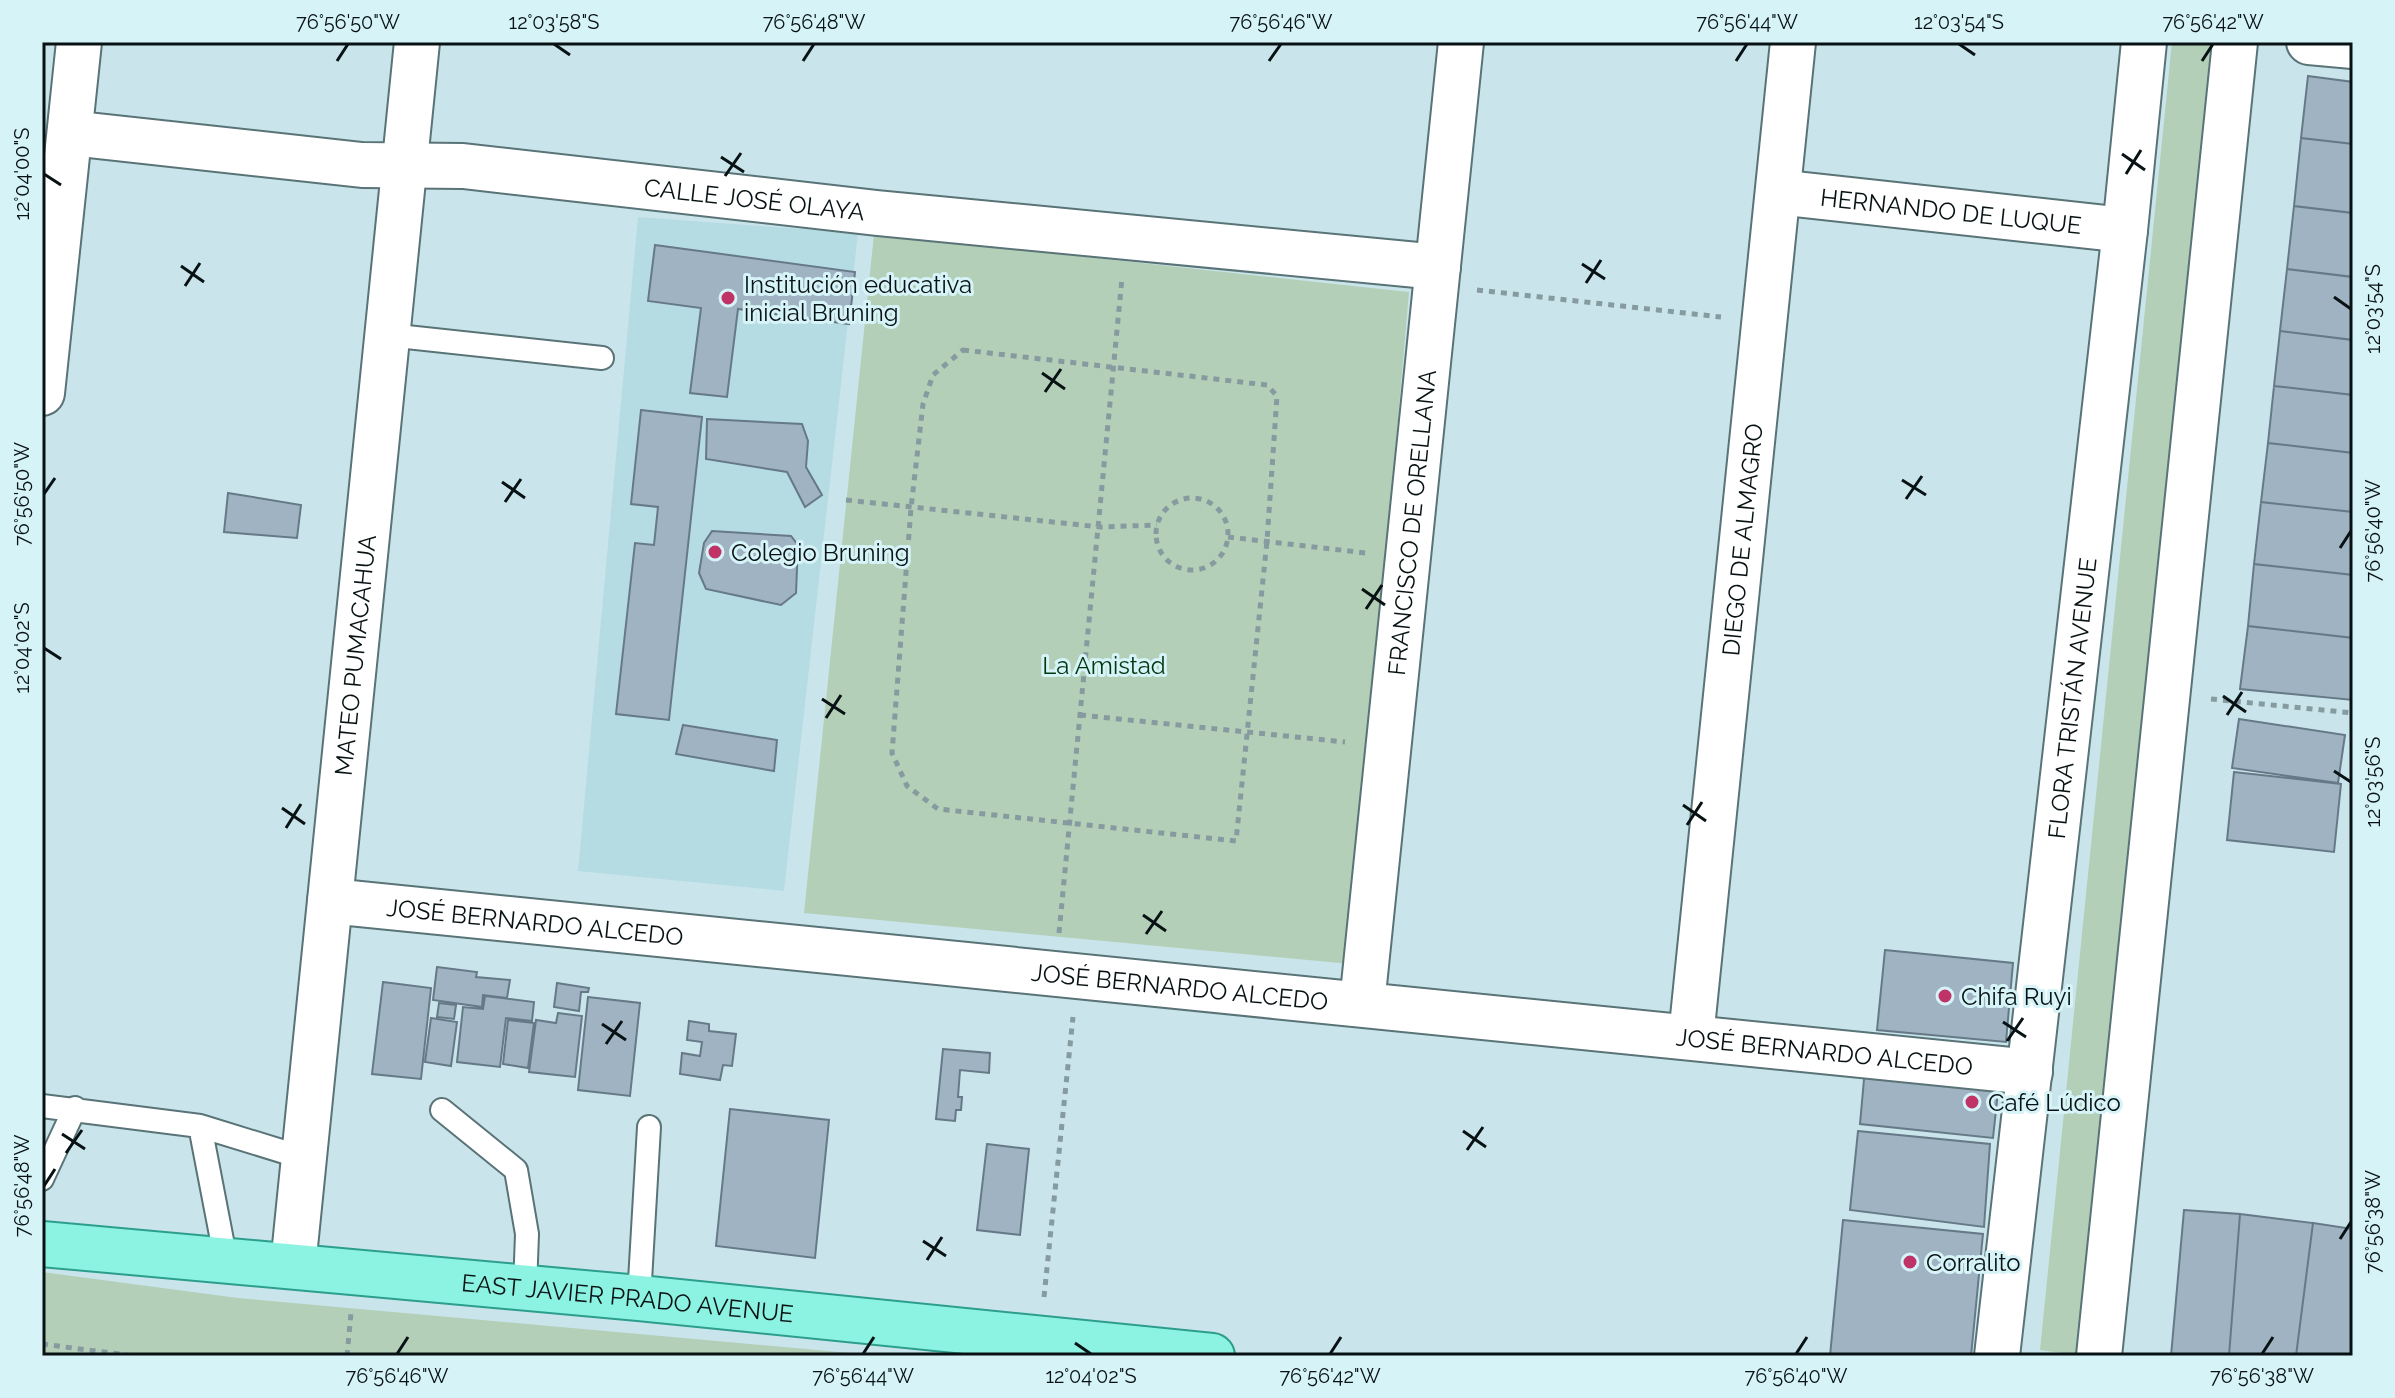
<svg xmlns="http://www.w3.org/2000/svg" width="2395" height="1398" viewBox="0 0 2395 1398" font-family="Raleway,sans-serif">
  <rect width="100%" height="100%" fill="#c9e5eb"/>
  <path fill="#b6dce3" d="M638 217 858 233 784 891 578 871Z"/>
  <path fill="#b4cfb7" d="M2172 42H2227L2083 1356 2040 1350Z
    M874 234 1409 292 1351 964 804 913Z
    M42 1272 238 1298 883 1356H42Z"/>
  <path fill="#9fb3c2" stroke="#667987" stroke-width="2" d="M2308 76 2353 82V144L2301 138Z
    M2301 138 2353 144V213L2294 206Z
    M2294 206 2353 213V277L2287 269Z
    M655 245 855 272 849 324 738 309 727 397 690 393 701 308 648 301Z
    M2287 269 2353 277V340L2280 331Z
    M2280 331 2353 340V395L2274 386Z
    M2274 386 2353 395V453L2268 443Z
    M641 410 702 417 669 720 616 714 635 543 654 545 658 507 631 504Z
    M707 419 802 424 808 441 806 467 822 495 805 507 787 472 706 459Z
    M2268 443 2353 453V512L2261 502Z
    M228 493 301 505 297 538 224 532Z
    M2261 502 2353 512V575L2254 564Z
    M712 531 791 536 798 545 796 593 781 605 706 589 699 573 704 543Z
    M2254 564 2353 575V638L2248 626Z
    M2248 626 2353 638V700L2240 689Z
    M2239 719 2345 735 2338 783 2232 768Z
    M683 725 777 740 774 771 676 754Z
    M2234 772 2341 784 2334 852 2227 840Z
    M1885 950 2013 963 2006 1042 1877 1030Z
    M437 967 477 972 476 977 510 980 507 998 483 995 482 1007 433 1000Z
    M383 982 431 988 421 1079 372 1074Z
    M557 983 589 988 588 992H581L579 1011 554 1007Z
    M485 996 534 1002 532 1021 506 1018 500 1067 457 1062 463 1007 483 1009Z
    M588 997 640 1003 630 1096 578 1090Z
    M439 1003 456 1005 454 1019 437 1017Z
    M558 1013 582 1016 575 1077 529 1072 536 1020 556 1023Z
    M431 1018 457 1022 451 1066 425 1062Z
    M508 1020 534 1023 528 1068 503 1064Z
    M689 1021 709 1024V1031L736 1034 732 1066 723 1065 720 1080 680 1074 682 1053 700 1056 702 1042 687 1040Z
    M943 1049 990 1053 989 1073 960 1070 958 1097H962L961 1110H956L955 1121 936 1119Z
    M1865 1068 1999 1082 1993 1138 1860 1124Z
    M730 1109 829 1120 815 1258 716 1246Z
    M1858 1131 1990 1144 1984 1227 1850 1210Z
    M987 1144 1029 1149 1020 1235 977 1230Z
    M2184 1210 2240 1214 2229 1356H2171Z
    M2240 1214 2313 1223 2296 1356H2229Z
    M1843 1220 1983 1234 1971 1356H1830Z
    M2313 1223 2353 1229V1356H2296Z"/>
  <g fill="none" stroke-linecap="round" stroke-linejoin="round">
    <g stroke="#597377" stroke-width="26">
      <path id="lane" d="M388 335 602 358
        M42 1106 200 1126 304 1158
        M442 1110 516 1170 527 1234 525 1288
        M200 1126 226 1261
        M42 1179 75 1108
        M639 1298 649 1127"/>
    </g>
    <g stroke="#597377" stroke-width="48">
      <g id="street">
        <path d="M2309 42 2353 46"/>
        <path id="s1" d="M70 133 362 165 463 166 877 213 1438 267"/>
        <path id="s2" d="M1778 192 2125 230"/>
        <path d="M42 393 79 42"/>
        <path id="s3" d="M330 901 2030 1072"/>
        <path id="s4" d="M1362 1004 1461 42"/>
        <path id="s5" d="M1691 1037 1793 42"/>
        <path id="s6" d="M293 1266 417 42"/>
      </g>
    </g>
    <g stroke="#597377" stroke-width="48">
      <g id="secondary">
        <path id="s7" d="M1997 1356 2125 230 2144 42"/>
        <path d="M2099 1356 2235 42"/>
      </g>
    </g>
    <g stroke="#2c9e8c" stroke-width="48">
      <g id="primary">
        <path id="s8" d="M42 1244 639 1298 1212 1356"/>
      </g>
    </g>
    <path stroke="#859b9f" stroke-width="5" stroke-dasharray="6 6" stroke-linecap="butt" d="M1477 290 1721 317
      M963 350 1267 385 1277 396 1267 541 1236 841 938 809 907 786 892 753 911 508 923 404 933 375Z
      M1156 534a36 36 0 1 1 72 0a36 36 0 1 1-72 0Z
      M846 500 1100 527 1157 525
      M1228 537 1366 553
      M2211 699 2353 713
      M1080 715 1345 742
      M1059 933 1122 278
      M1044 1297 1073 1017
      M42 1344 134 1356
      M347 1356 351 1313"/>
    <use href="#lane" stroke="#fff" stroke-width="22"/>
    <use href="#street" stroke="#fff" stroke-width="44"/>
    <use href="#secondary" stroke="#fff" stroke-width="44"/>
    <use href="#primary" stroke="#8cf2e1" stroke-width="44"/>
  </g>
  <path fill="none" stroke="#081214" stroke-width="3" d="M554 44 570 55M1959 44 1975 55M337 61 348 44M803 61 814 44M1269 61 1281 44M1736 61 1747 44M2202 61 2213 44M2122 154 2145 170M721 157 744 172M44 174 61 185M2126 174 2141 150M725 176 741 153M1582 264 1605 279M181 266 204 282M1586 283 1601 260M185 286 200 263M2334 297 2351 309M1042 373 1065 389M1045 392 1061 369M1902 480 1926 495M502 482 525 498M44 494 55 478M1906 499 1922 476M505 502 521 479M2340 548 2351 531M1362 589 1385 605M1366 609 1382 585M44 648 61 659M2223 696 2246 712M822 699 845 714M2227 715 2242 692M826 718 841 695M2334 771 2351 782M1683 805 1706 821M282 808 305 824M1687 825 1702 802M286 828 301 804M1143 915 1166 931M1146 934 1162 911M2003 1022 2026 1037M602 1024 626 1040M2007 1041 2023 1018M606 1044 622 1021M1463 1131 1486 1147M62 1134 85 1149M1467 1150 1483 1127M66 1153 82 1130M44 1186 55 1169M2340 1239 2351 1222M923 1241 946 1256M927 1260 942 1237M1075 1343 1091 1354M397 1354 408 1337M863 1354 874 1337M1330 1354 1341 1337M1796 1354 1807 1337M2262 1354 2273 1337"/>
  <g fill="#c03366" stroke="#d6f3f8" stroke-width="3">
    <circle cx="728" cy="298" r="8"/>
    <circle cx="715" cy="552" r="8"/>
    <circle cx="1945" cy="996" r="8"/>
    <circle cx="1972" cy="1102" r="8"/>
    <circle cx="1910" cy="1262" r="8"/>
  </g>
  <g text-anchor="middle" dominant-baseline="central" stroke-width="6" stroke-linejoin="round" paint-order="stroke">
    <g font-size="24" fill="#081214" stroke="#d6f3f8">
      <text stroke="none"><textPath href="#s1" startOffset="688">CALLE JOSÉ OLAYA</textPath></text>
      <text stroke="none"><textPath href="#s2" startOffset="174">HERNANDO DE LUQUE</textPath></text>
      <text stroke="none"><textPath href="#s4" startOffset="484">FRANCISCO DE ORELLANA</textPath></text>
      <text stroke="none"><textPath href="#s5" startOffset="500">DIEGO DE ALMAGRO</textPath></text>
      <text stroke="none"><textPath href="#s6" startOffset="614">MATEO PUMACAHUA</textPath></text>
      <text stroke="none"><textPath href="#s7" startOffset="662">FLORA TRISTÁN AVENUE</textPath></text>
      <text stroke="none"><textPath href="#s3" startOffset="206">JOSÉ BERNARDO ALCEDO</textPath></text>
      <text stroke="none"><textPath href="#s3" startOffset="854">JOSÉ BERNARDO ALCEDO</textPath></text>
      <text stroke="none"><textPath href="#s3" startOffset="1502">JOSÉ BERNARDO ALCEDO</textPath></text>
      <text stroke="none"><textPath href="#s8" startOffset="588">EAST JAVIER PRADO AVENUE</textPath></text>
    </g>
    <g font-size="24" fill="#081214" stroke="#d6f3f8" text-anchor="start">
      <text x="744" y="284">Institución educativa<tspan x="744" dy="28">inicial Bruning</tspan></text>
      <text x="731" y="552">Colegio Bruning</text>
      <text x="1961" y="996">Chifa Ruyi</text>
      <text x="1988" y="1102">Café Lúdico</text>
      <text x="1926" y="1262">Corralito</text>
    </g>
    <g font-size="24" fill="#00370f" stroke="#d6f3f8">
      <text x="1104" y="665">La Amistad</text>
    </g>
  </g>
  <rect width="2395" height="1398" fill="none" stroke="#d6f3f8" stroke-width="88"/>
  <rect x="44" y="44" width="2307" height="1310" fill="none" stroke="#081214" stroke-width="3"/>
  <g font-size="20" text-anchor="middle" fill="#081214">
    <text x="348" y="29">76°56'50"W</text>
    <text x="554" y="29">12°03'58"S</text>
    <text x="814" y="29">76°56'48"W</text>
    <text x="1281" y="29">76°56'46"W</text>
    <text x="1747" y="29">76°56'44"W</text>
    <text x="1959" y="29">12°03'54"S</text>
    <text x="2213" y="29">76°56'42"W</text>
    <text transform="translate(22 174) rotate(-90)" y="7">12°04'00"S</text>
    <text transform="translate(2373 309) rotate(-90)" y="7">12°03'54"S</text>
    <text transform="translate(22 494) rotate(-90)" y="7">76°56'50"W</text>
    <text transform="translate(2373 531) rotate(-90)" y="7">76°56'40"W</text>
    <text transform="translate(22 648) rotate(-90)" y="7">12°04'02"S</text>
    <text transform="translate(2373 782) rotate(-90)" y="7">12°03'56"S</text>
    <text transform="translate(22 1186) rotate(-90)" y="7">76°56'48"W</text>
    <text transform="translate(2373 1222) rotate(-90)" y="7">76°56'38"W</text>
    <text x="397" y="1383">76°56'46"W</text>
    <text x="863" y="1383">76°56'44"W</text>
    <text x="1091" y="1383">12°04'02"S</text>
    <text x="1330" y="1383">76°56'42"W</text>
    <text x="1796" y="1383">76°56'40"W</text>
    <text x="2262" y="1383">76°56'38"W</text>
  </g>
</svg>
